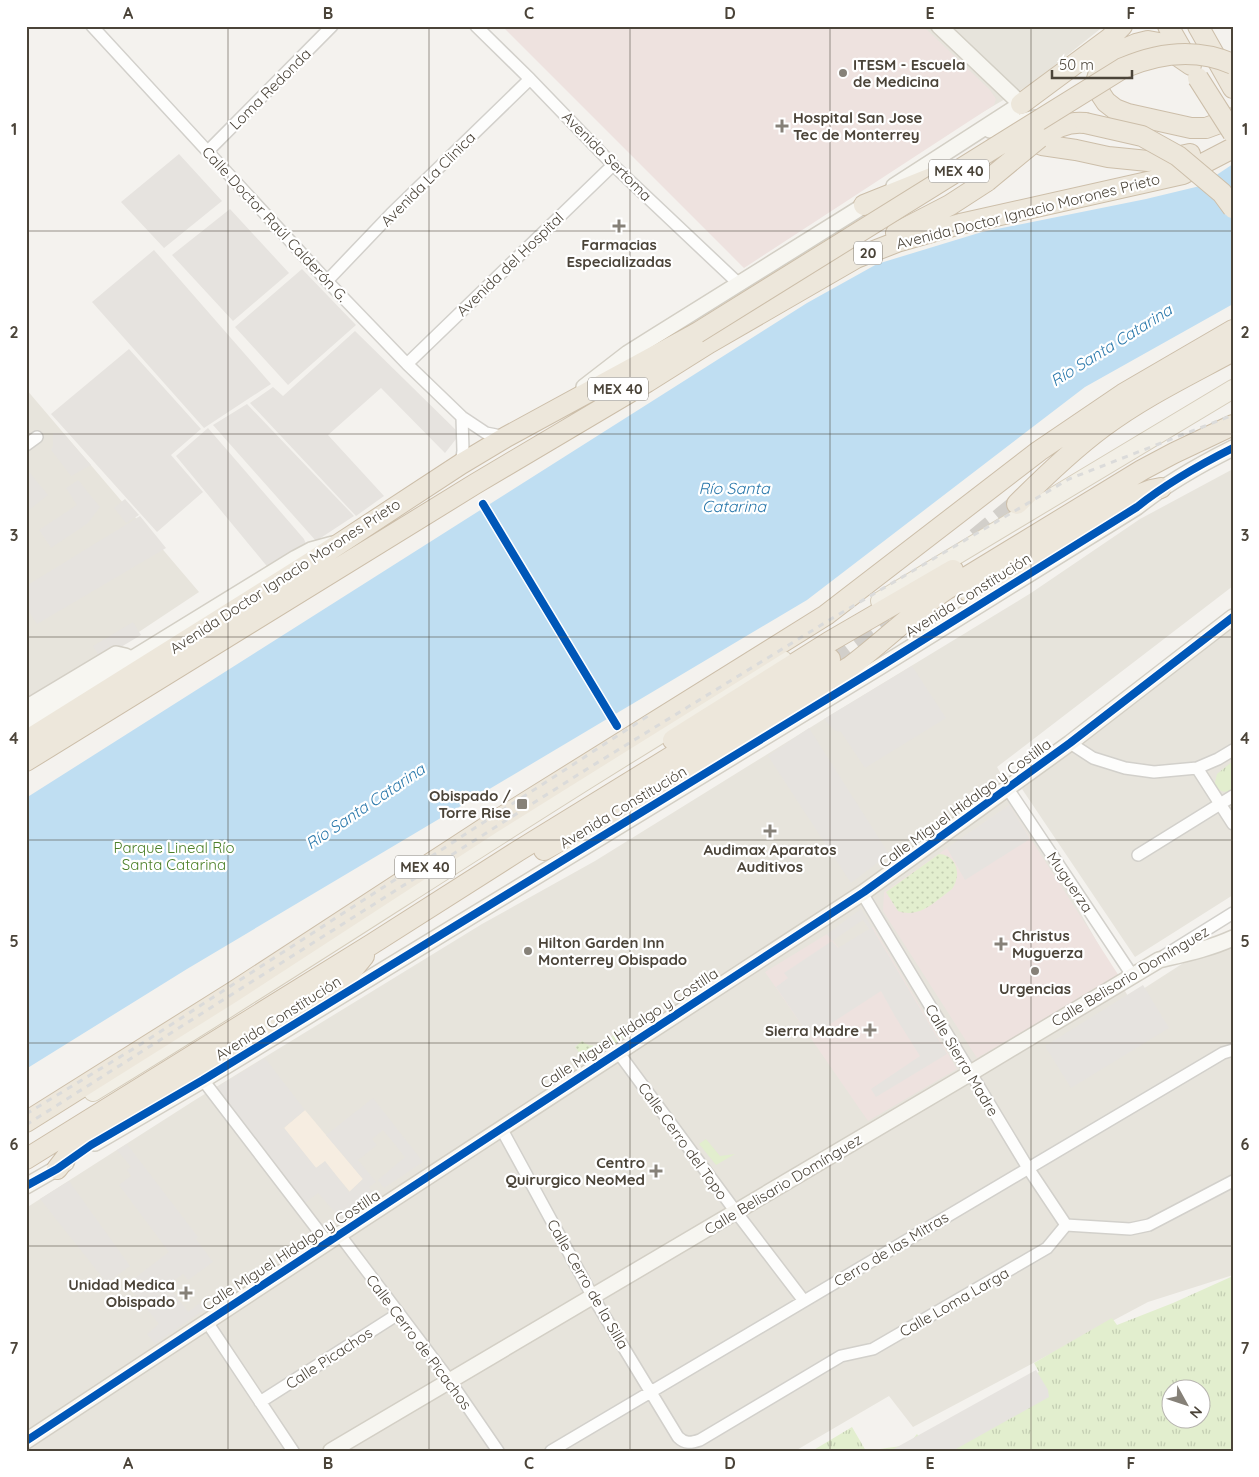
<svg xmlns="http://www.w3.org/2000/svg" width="1259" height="1477" viewBox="0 0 1259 1477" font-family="Quicksand,sans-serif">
  <defs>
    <pattern id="grass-dots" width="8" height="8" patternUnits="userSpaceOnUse" patternTransform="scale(1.25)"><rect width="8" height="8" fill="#e2eece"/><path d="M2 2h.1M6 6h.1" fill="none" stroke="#c3cdb2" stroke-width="1.8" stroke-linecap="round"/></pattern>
    <pattern id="park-tufts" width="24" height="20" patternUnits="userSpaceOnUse" patternTransform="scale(1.25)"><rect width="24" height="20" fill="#e2eece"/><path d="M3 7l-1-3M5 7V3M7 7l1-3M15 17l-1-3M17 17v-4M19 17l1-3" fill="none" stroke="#c3cdb2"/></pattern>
  </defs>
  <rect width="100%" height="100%" fill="#f4f2ee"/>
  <path fill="#e7e4dc" d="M712 26H1104L1031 84 851 189Z
    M26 389 199 592 26 707Z
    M1233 469V586L997 767 1129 998 1233 931V1275L1148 1302 913 1427 889 1396 795 1451H26V1208L195 1100 482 924 595 861 824 719 1031 593 1140 519Z
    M1233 627V895L1135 957 1022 789Z"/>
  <path fill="#f6ede1" d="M305 1110 363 1179 350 1192 325 1162 316 1168 284 1128Z"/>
  <path fill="#eee2df" d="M502 26H923L990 90 996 99 994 105 744 268Z
    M1009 805 1119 976 977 1058 883 911 884 892Z
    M873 927 957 1069 868 1121 765 972 827 934 839 948Z"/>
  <path fill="url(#grass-dots)" d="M939 854C957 855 962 875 952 889 935 901 920 919 898 911L886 892Z
    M635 1023 641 1026 587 1063 575 1047 582 1041C604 1058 614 1025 635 1023Z"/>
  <path fill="url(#park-tufts)" fill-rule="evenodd" d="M1233 761V790C1225 794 1220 791 1214 786L1217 774Z
    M1233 1276V1451H812L852 1427 866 1451 908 1445 917 1434 919 1437 1039 1372 1034 1363 1112 1318 1117 1325 1173 1303ZM1172 1390H1202V1420H1172Z"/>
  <path fill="#e2eece" d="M706 1139 720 1156 735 1154 716 1165 699 1144Z"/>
  <path fill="#e6e3df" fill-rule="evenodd" d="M179 154 222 201 164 248 121 202Z
    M230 209 289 273 233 321 172 255Z
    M154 250 271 384 204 428 92 302Z
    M302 269 356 325 288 385 235 327Z
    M355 331 460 434 445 453 381 388 328 435 384 496 356 516 250 403 273 387 283 396Z
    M129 349 201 429 171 455 203 492 157 532 51 414Z
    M247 404 354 516 316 541 213 425Z
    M208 428 304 539 308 549 270 570 176 456Z
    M53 433H63L91 465 71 476 51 450 53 446Z
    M26 468 48 495 28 511 26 510Z
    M78 480 100 507 88 523 51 548 39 530 77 505 66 488Z
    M125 499 139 515 126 523 114 508Z
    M140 516 166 548 37 624 26 607V586Z
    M133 622 141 635 101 659 93 646Z
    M912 666 946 718 865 768 841 732 834 730 824 719Z
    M809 728 889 854 851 883 768 756Z
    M1009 805 1030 839 965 880 947 848Z
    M861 909 947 1054 876 1097 871 1089 920 1056 896 1018 881 991 810 1037 776 987 788 978 784 973 832 941 827 934ZM863 920 869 929 838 948 832 941Z
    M1143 985 1169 1028 1071 1088 1045 1046Z
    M265 1058 305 1110 282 1129 284 1128 316 1168 325 1161 349 1192 363 1179 326 1135 373 1098 423 1162 384 1188 378 1180 405 1157 383 1130 372 1139 377 1145 358 1160 376 1182 369 1187 375 1195 341 1219 318 1193 305 1203 217 1087Z
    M127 1144 198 1237 196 1239 213 1262 188 1280 183 1274 168 1285 188 1312 203 1301 208 1307 155 1344 147 1334 159 1324 127 1284 169 1252 119 1185 131 1176 127 1170 131 1167 117 1150Z
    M69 1181 130 1266 107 1283 40 1199Z
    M1036 1370 1048 1390 1049 1397 956 1449 951 1451H890Z"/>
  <path fill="#bfdef2" d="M1233 164V304L1085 387 807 600 187 969 26 1069V798L807 303 877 264 982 232 1146 199 1200 186Z"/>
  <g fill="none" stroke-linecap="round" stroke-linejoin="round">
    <path stroke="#d2cfca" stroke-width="20" stroke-dasharray="20 10" stroke-linecap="butt" d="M976 538 1017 504
      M830 659 886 616"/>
    <g stroke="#d2d0cb" stroke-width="14">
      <path id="street" d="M92 26 327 281 407 364 462 417 486 433 506 437
        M476 26 530 79 613 165 739 284
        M208 151 332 26
        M327 281 391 214 530 79
        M407 364 613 165
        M26 445 37 437
        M461 464 463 451 462 417
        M1070 743 1093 758 1125 768 1154 772 1197 768 1218 759 1233 750
        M1197 768 1233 824
        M1008 789 1132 975
        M1138 855 1233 796
        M862 893 1028 1168 1066 1225
        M1164 956 1233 913
        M618 1052 736 1212 804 1301
        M203 1080 327 1242
        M501 1128 593 1297 678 1437C685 1444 691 1443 700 1440L841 1356 873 1349 1047 1248 1066 1225
        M1066 1225 1130 1229 1149 1225 1233 1181
        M339 1234 450 1381 498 1451
        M207 1322 293 1451
        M260 1402 398 1314
        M551 1451 1223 1053 1233 1050"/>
    </g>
    <g stroke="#d3cfc5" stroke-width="18">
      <path id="secondary" d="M990 130 1035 118
        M894 186 1021 104 939 26
        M584 387 628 353 655 336 873 200
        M26 708 116 654 125 656 131 659
        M26 724 296 558 311 550 333 544
        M95 1143 203 1080 881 666 1137 507C1167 483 1199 465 1233 448
        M26 1186 66 1163
        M26 1441 360 1221 864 892 1070 743 1233 617
        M331 1451 974 1071 1159 960C1184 954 1209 949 1233 938"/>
    </g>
    <g stroke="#d6cdbb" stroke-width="20">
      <path id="primary" d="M880 601 1233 389
        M93 1092C325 951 549 798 783 660"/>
    </g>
    <g stroke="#ccbea9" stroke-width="22">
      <path id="highway" d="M1168 26 1188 61
        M1198 26 1233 88
        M1191 65 1159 43 1148 41 1136 44 1108 56 1100 69 1097 79 1100 93 1106 102 1115 109 1128 114 1191 128H1206L1233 118
        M1021 104 1110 38 1122 26
        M1039 138C1052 129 1069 121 1085 123
        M1042 145 1076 150 1108 157 1148 161 1172 158 1190 154
        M864 205 944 173
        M896 233 950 205 987 181
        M1017 504C1044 477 1072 450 1103 427 1143 397 1189 375 1233 351
        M968 591 1135 496 1151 490 1161 488
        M673 740 829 642 953 570
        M26 741 313 561 461 464 506 437 697 333
        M26 761 475 484 647 382 709 343 856 258 897 242 960 224 1183 174 1233 148
        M544 850 615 810 851 666C884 641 913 612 947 589L1142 470 1174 453 1233 425
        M26 1122 233 992 491 824 826 615 1039 451 1123 394 1233 330
        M26 1159 372 944 518 851 830 659
        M57 1169 70 1152 89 1136 333 989 345 979 364 956"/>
    </g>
    <use href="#street" stroke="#fdfdfc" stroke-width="11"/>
    <use href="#secondary" stroke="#f7f6f1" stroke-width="15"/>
    <use href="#primary" stroke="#f2efe6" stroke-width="18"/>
    <use href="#highway" stroke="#ede7db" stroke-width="20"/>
    <path stroke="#dbdbda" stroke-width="3" stroke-dasharray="6 6" stroke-linecap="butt" d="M26 1114 138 1046 648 716
      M26 1125 587 769 831 619 1069 479 1233 415"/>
    <g stroke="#ccbea9" stroke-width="22" stroke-linecap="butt">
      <path id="highway-bridge" d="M1198 78 1233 133
        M1085 123 1142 136 1178 156 1222 193 1233 208
        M987 181 1039 138
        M697 333 1123 68C1158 53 1197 48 1233 64"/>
    </g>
    <use href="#highway-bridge" stroke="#ede7db" stroke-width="20"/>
    <g stroke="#fff" stroke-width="11">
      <path id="cycleway" d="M483 504 617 726
        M26 1186 57 1169 91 1145 203 1080 881 666 1137 507C1167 483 1199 465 1233 448
        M26 1441 360 1221 864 892 1070 743 1233 617"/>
    </g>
    <use href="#cycleway" stroke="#0057b8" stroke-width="8"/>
  </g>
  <path fill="none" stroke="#4b4439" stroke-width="1" stroke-opacity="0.55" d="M228 26V1451M429 26V1451M630 26V1451M830 26V1451M1031 26V1451M26 231H1233M26 434H1233M26 637H1233M26 840H1233M26 1043H1233M26 1246H1233"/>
  <g fill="#868178" stroke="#fff" stroke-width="2">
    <circle cx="843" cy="73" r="5"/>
    <path d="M779.5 118.5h5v5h5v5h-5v5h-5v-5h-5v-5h5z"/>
    <path d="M616.5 218.5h5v5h5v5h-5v5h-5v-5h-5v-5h5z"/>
    <rect x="516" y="798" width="12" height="12" rx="2.5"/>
    <path d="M767.5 823.5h5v5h5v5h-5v5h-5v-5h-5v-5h5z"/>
    <path d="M998.5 936.5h5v5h5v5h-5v5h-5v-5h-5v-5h5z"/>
    <circle cx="528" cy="951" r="5"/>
    <circle cx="1035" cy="971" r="5"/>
    <path d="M867.5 1022.5h5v5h5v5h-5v5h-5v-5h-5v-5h5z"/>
    <path d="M653.5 1163.5h5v5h5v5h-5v5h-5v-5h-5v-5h5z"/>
    <path d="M183.5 1285.5h5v5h5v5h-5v5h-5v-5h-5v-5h5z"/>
  </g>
  <g text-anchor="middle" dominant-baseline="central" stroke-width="4.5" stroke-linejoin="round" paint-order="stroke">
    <g fill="#fff" stroke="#817c74" stroke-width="1">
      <rect x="929" y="159.5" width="60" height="23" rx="4"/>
      <rect x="854" y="241.5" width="28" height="23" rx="4"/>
      <rect x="588" y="377.5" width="60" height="23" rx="4"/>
      <rect x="395" y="855.5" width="60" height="23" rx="4"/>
    </g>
    <g font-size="14" font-weight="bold" fill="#4b4439">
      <text x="959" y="171">MEX 40</text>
      <text x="868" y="253">20</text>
      <text x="618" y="389">MEX 40</text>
      <text x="425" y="867">MEX 40</text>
    </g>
    <g font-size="15" font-weight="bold" fill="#4b4439" stroke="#fff" text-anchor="start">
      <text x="853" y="64">ITESM - Escuela<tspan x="853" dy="17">de Medicina</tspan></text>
      <text x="793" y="117">Hospital San Jose<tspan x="793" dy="17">Tec de Monterrey</tspan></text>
      <text x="619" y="244" text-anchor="middle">Farmacias<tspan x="619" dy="17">Especializadas</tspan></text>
      <text x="511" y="795" text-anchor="end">Obispado /<tspan x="511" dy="17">Torre Rise</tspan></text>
      <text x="770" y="849" text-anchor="middle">Audimax Aparatos<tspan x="770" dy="17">Auditivos</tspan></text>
      <text x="1012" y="935">Christus<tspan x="1012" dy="17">Muguerza</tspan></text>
      <text x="538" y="942">Hilton Garden Inn<tspan x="538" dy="17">Monterrey Obispado</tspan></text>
      <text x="1035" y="988" text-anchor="middle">Urgencias</text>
      <text x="859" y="1030" text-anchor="end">Sierra Madre</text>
      <text x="645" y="1162" text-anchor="end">Centro<tspan x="645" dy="17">Quirurgico NeoMed</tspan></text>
      <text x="175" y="1284" text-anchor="end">Unidad Medica<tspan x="175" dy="17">Obispado</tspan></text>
    </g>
    <g font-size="15" fill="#4b4439" stroke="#fff">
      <text transform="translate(270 89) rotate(-45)">Loma Redonda</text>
      <text transform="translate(607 156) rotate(45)">Avenida Sertoma</text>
      <text transform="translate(428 179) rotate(-45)">Avenida La Clinica</text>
      <text transform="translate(1028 211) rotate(-14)">Avenida Doctor Ignacio Morones Prieto</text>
      <text transform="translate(275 224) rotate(47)">Calle Doctor Raúl Calderón G.</text>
      <text transform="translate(510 264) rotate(-44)">Avenida del Hospital</text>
      <text transform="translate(285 576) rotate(-33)">Avenida Doctor Ignacio Morones Prieto</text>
      <text transform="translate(968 595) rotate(-32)">Avenida Constitución</text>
      <text transform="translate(965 803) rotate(-36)">Calle Miguel Hidalgo y Costilla</text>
      <text transform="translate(623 807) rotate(-31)">Avenida Constitución</text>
      <text transform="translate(1070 882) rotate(56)">Muguerza</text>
      <text transform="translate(1130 976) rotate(-31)">Calle Belisario Domínguez</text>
      <text transform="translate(278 1018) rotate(-32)">Avenida Constitución</text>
      <text transform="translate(629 1028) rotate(-33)">Calle Miguel Hidalgo y Costilla</text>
      <text transform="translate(962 1060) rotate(59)">Calle Sierra Madre</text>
      <text transform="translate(683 1141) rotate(54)">Calle Cerro del Topo</text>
      <text transform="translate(783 1184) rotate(-31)">Calle Belisario Domínguez</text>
      <text transform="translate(891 1249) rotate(-31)">Cerro de las Mitras</text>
      <text transform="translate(291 1250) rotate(-33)">Calle Miguel Hidalgo y Costilla</text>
      <text transform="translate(588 1284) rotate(60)">Calle Cerro de la Silla</text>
      <text transform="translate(954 1302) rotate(-30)">Calle Loma Larga</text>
      <text transform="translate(419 1342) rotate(53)">Calle Cerro de Picachos</text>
      <text transform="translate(329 1358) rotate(-33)">Calle Picachos</text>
    </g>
    <g font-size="15" fill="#4c8029" stroke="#fff">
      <text x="174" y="847">Parque Lineal Río<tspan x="174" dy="17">Santa Catarina</tspan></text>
    </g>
    <g font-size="16" font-style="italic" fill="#2a78ab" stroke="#fff">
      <text transform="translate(1111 345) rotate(-32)">Río Santa Catarina</text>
      <text x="734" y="488">Río Santa<tspan x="734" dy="18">Catarina</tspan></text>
      <text transform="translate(365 806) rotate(-34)">Río Santa Catarina</text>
    </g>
  </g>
  <rect width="1259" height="1477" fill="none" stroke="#ffffff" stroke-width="55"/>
  <g transform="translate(1186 1404) rotate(130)"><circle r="24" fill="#ffffff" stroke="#b7b4b0"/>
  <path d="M0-4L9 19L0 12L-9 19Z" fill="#868178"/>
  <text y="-8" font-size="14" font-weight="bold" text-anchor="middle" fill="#4b4439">N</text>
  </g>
  <path d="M1052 70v8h80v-8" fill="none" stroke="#4b4439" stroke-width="2.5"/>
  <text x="1059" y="70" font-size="15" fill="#4b4439" stroke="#ffffff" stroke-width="4" paint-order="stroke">50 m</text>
  <rect x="28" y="28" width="1204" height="1422" fill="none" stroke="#4b4439" stroke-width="2"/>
  <g font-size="16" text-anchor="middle" font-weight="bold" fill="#4b4439">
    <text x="128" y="19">A</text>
    <text x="328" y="19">B</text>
    <text x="529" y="19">C</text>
    <text x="730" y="19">D</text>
    <text x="930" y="19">E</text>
    <text x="1131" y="19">F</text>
    <text x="14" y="135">1</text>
    <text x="1245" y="135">1</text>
    <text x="14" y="338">2</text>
    <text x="1245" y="338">2</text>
    <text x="14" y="541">3</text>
    <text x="1245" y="541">3</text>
    <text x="14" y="744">4</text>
    <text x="1245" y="744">4</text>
    <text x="14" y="947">5</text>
    <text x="1245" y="947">5</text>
    <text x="14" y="1150">6</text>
    <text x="1245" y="1150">6</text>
    <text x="14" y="1354">7</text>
    <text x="1245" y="1354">7</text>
    <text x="128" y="1469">A</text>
    <text x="328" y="1469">B</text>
    <text x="529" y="1469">C</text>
    <text x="730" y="1469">D</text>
    <text x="930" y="1469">E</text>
    <text x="1131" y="1469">F</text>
  </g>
</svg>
